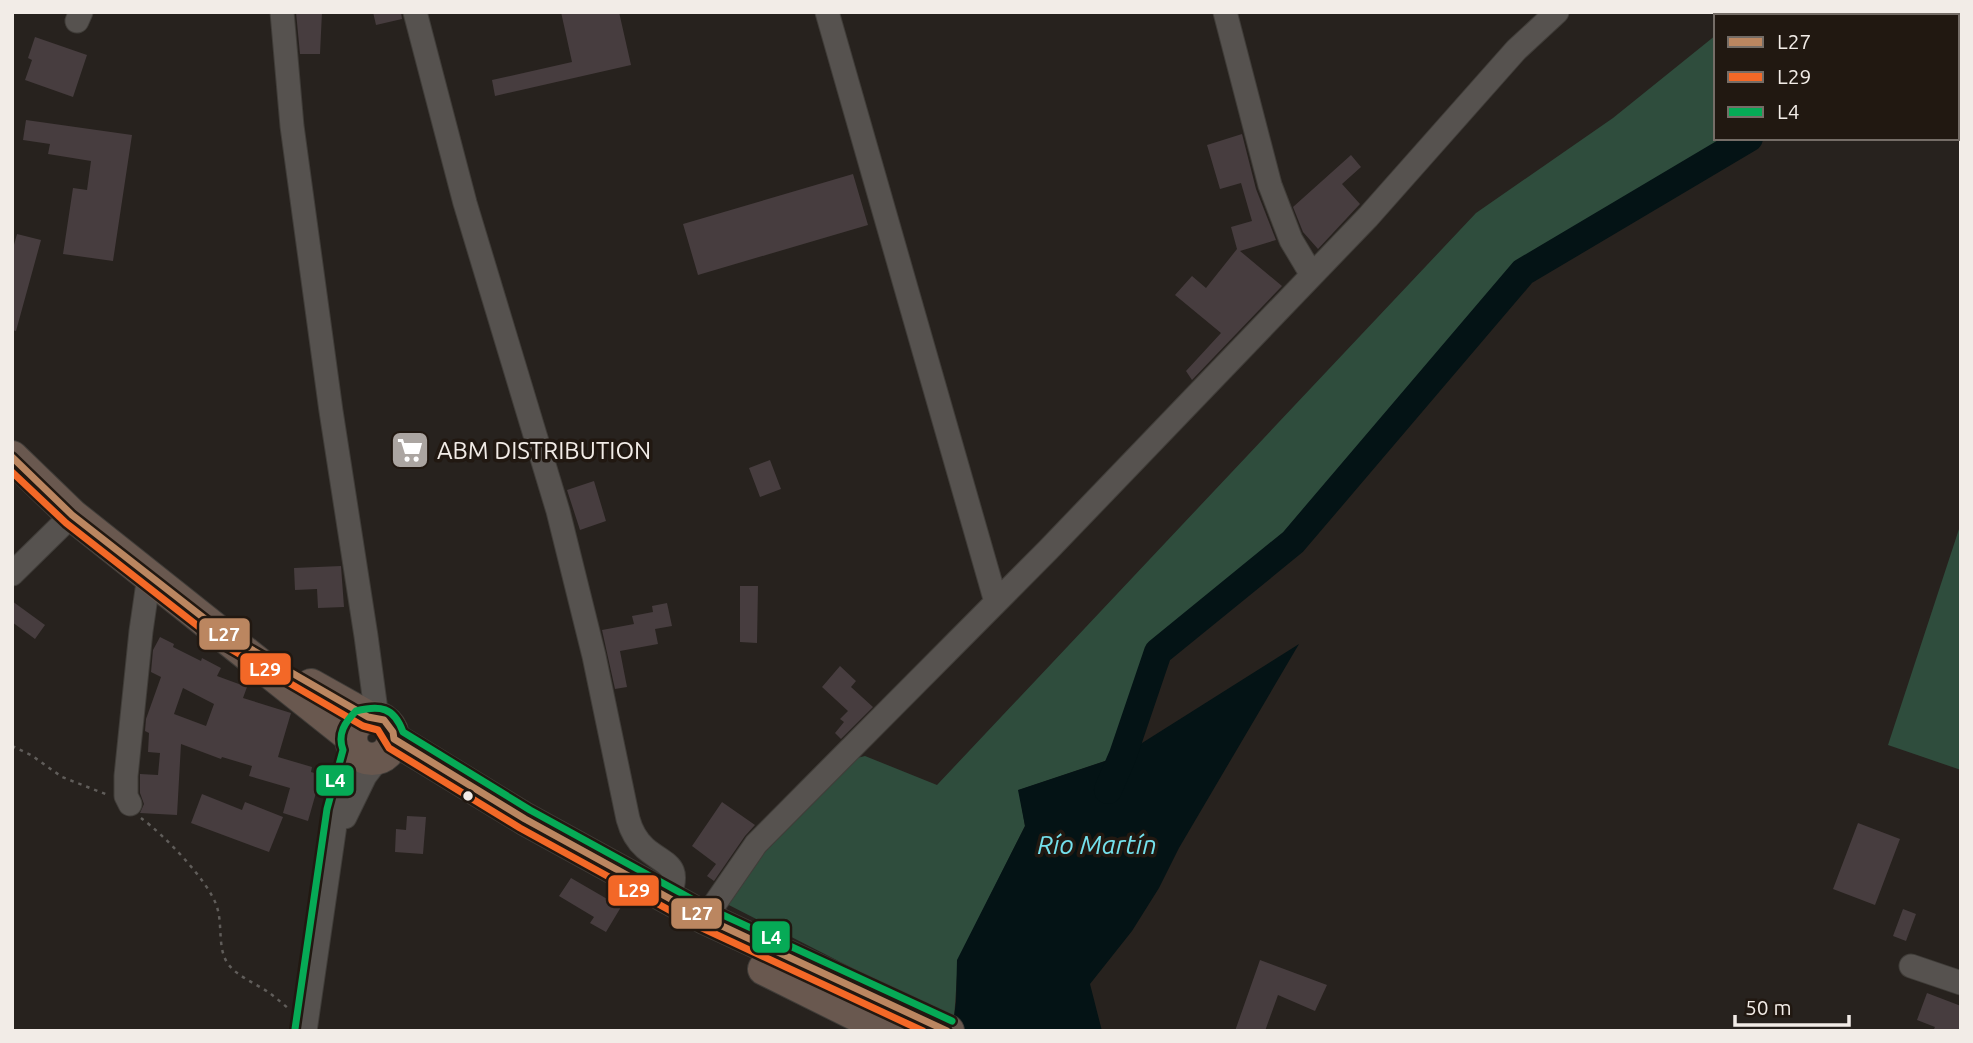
<svg xmlns="http://www.w3.org/2000/svg" width="1973" height="1043" viewBox="0 0 1973 1043" font-family="Ubuntu,sans-serif">
  <rect width="100%" height="100%" fill="#27221e"/>
  <path fill="#2f4d3d" d="M1744 12H1961V13L1956 16H1739Z
    M1716 35V138H1749L1523 272 1293 542 1158 652 1123 755 1019 790 1025 826 958 960 954 1020 721 901 833 764 865 756 937 785 1476 213 1613 118Z
    M1961 523V770L1888 745Z"/>
  <path fill="#041315" d="M1299 644 1179 848 1159 888 1132 931 1090 984 1102 1031H952L956 1002 957 960 1025 826 1018 790 1123 755Z"/>
  <g fill="none" stroke-linecap="round" stroke-linejoin="round">
    <path stroke="#041315" stroke-width="28" d="M1956 16 1961 13
      M1108 790 1123 755 1158 652 1293 542 1523 272 1749 138"/>
  </g>
  <path fill="#473d3f" fill-rule="evenodd" d="M296 12H322L320 54H300Z
    M373 12H401L402 19 376 25Z
    M561 12H619L631 65 495 96 492 80 572 62Z
    M35 37 87 55 73 97 25 80 32 60 28 58Z
    M26 120 132 135 113 261 63 254 73 188 87 190 91 161 48 154 50 144 23 140Z
    M1242 134 1256 189 1276 240 1240 251 1282 286 1192 380 1186 371 1221 333 1175 295 1192 276 1206 288 1237 249 1231 227 1252 221 1241 183 1220 189 1207 145Z
    M1351 155 1361 167 1342 184 1360 204 1318 249 1303 232 1293 207Z
    M853 174 868 225 698 275 683 224Z
    M17 234 41 240 16 331 12 330V252Z
    M770 460 781 489 760 497 749 468Z
    M594 481 606 521 580 530 567 490Z
    M341 566 344 607 318 608 317 589 295 590 294 568Z
    M740 586H758L757 643 740 642Z
    M12 601 45 625 35 639 12 622Z
    M667 603 672 626 655 629 658 644 620 651 627 687 615 689 602 630 634 624 632 616 653 612 652 606Z
    M160 637 174 644 173 647 201 661 202 658 221 668 217 676 247 687 243 698 291 713 278 757 312 767 311 772 321 775 308 821 283 813 290 788 249 776 252 766 222 757 221 759 181 744 177 815 140 813 144 804 140 793V774L158 775 160 753 148 752 149 733 145 731 146 719 161 677 151 672 153 650ZM183 688 214 704 206 726 174 714Z
    M840 666 856 681 851 687 873 707 841 739 835 733 844 722 840 719 848 711 822 687Z
    M202 794 242 810 245 802 283 817 269 852 191 823Z
    M722 802 755 825 745 836 714 881 707 876 716 864 692 846Z
    M407 816 426 817 423 854 395 852 396 829 406 830Z
    M1858 823 1900 839 1875 905 1833 889Z
    M571 878 621 907 606 932 590 923 594 917 559 896Z
    M1903 909 1916 914 1906 941 1893 936Z
    M1260 960 1327 985 1315 1011 1278 995 1265 1031H1235Z
    M1927 993 1961 1006V1031H1933L1935 1027 1917 1020Z"/>
  <g fill="none" stroke-linecap="round" stroke-linejoin="round">
    <g stroke="#403d39" stroke-width="25">
      <path id="minor" d="M282 12 292 126 331 411 366 636 375 703 373 717
        M415 12 465 203 558 511 594 656 628 819C631 830 636 840 645 848 666 866 682 864 669 897
        M827 12 996 602
        M1225 12 1270 185 1291 240 1312 275
        M77 21 81 12
        M12 574 72 515
        M130 804 126 796V776L141 631 149 576
        M345 817 365 776 378 759
        M705 918 756 844 1049 549 1368 217 1516 50 1557 12
        M1911 966 1961 983
        M305 1031 337 811 354 749"/>
    </g>
    <g stroke="#403d39" stroke-width="34">
      <path id="highway" d="M12 457 72 515 351 737
        M311 685 368 717
        M351 738a21 21 0 1 1 42 0a21 21 0 1 1-42 0Z
        M394 739 525 819 705 918 948 1031
        M764 969 889 1031"/>
    </g>
    <path stroke="#605d5a" stroke-width="2.5" stroke-dasharray="3.5 5" stroke-linecap="butt" d="M12 746 31 755 62 777 108 795
      M141 818C163 834 209 881 217 907 223 926 217 948 228 964 238 977 255 983 268 992 275 997 282 1003 289 1009"/>
    <use href="#minor" stroke="#56524f" stroke-width="23"/>
    <use href="#highway" stroke="#69584f" stroke-width="32"/>
    <g stroke="#211811" stroke-width="12">
      <path id="bus-1" d="M12 457 72 515 223 633 368 717 384 720 393 732 394 739 525 819 705 918 947 1031"/>
    </g>
    <g stroke="#211811" stroke-width="12">
      <path id="bus-2" d="M12 472 66 523 217 641 363 726 378 730 389 748 520 828 700 927 923 1031"/>
    </g>
    <g stroke="#211811" stroke-width="12">
      <path id="bus-3" d="M295 1029 327 809 343 750C337 734 345 722 356 711 380 705 394 707 403 732L530 810 710 909 952 1021"/>
    </g>
    <use href="#bus-1" stroke="#bb8660" stroke-width="7"/>
    <use href="#bus-2" stroke="#f36827" stroke-width="7"/>
    <use href="#bus-3" stroke="#06aa56" stroke-width="7"/>
  </g>
  <defs>
    <g id="supermarket-square" transform="scale(2.0125)"><rect x="-9" y="-9" width="18" height="18" rx="4" fill="#aba5a1" stroke="#211811"/><path d="M-6-5.5h2.5l.6 2H6L4.5 2H-2.5L-4.4-4H-6ZM-1.5 3.2a1.3 1.3 0 1 0 .1 0ZM3 3.2a1.3 1.3 0 1 0 .1 0Z" fill="#fff"/></g>
  </defs>
  <g fill-rule="evenodd">
    <use href="#supermarket-square" x="410" y="450"/>
  </g>
  <circle fill="#f2ece7" stroke="#211811" stroke-width="2.5" cx="468" cy="796" r="6"/>
  <g text-anchor="middle" dominant-baseline="central" stroke-width="7" stroke-linejoin="round" paint-order="stroke">
    <g font-size="24" fill="#f2ece7" stroke="#211811" text-anchor="start">
      <text x="437" y="450">ABM DISTRIBUTION</text>
    </g>
    <g font-size="26" font-style="italic" fill="#74e0ec" stroke="#211811">
      <text x="1097" y="844">Río Martín</text>
    </g>
  </g>
  <g stroke="#211811" stroke-width="2.5">
    <rect x="198" y="617" width="53" height="34" rx="7" fill="#bb8660"/>
    <rect x="239" y="652" width="53" height="34" rx="7" fill="#f36827"/>
    <rect x="315" y="764" width="40" height="33" rx="7" fill="#06aa56"/>
    <rect x="607" y="874" width="53" height="33" rx="7" fill="#f36827"/>
    <rect x="670" y="897" width="53" height="33" rx="7" fill="#bb8660"/>
    <rect x="751" y="920" width="40" height="34" rx="7" fill="#06aa56"/>
  </g>
  <g font-size="19" text-anchor="middle" font-weight="bold" fill="#fff">
    <text x="224" y="641">L27</text>
    <text x="265" y="676">L29</text>
    <text x="335" y="787">L4</text>
    <text x="634" y="897">L29</text>
    <text x="697" y="920">L27</text>
    <text x="771" y="944">L4</text>
  </g>
  <rect width="1973" height="1043" fill="none" stroke="#f2ece7" stroke-width="28"/>
  <rect x="1714" y="14" width="245" height="126" fill="#211811" stroke="#756d67" stroke-width="2"/>
  <rect x="1728" y="37" width="35" height="10" fill="#bb8660" stroke="#756d67" stroke-width="2"/>
  <text x="1777" y="49" font-size="21" fill="#f2ece7">L27</text>
  <rect x="1728" y="72" width="35" height="10" fill="#f36827" stroke="#756d67" stroke-width="2"/>
  <text x="1777" y="84" font-size="21" fill="#f2ece7">L29</text>
  <rect x="1728" y="107" width="35" height="10" fill="#06aa56" stroke="#756d67" stroke-width="2"/>
  <text x="1777" y="119" font-size="21" fill="#f2ece7">L4</text>
  <path d="M1735 1015v10h114v-10" fill="none" stroke="#f2ece7" stroke-width="3.5"/>
  <text x="1745" y="1015" font-size="21" fill="#f2ece7" stroke="#211811" stroke-width="5" paint-order="stroke">50 m</text>
</svg>
